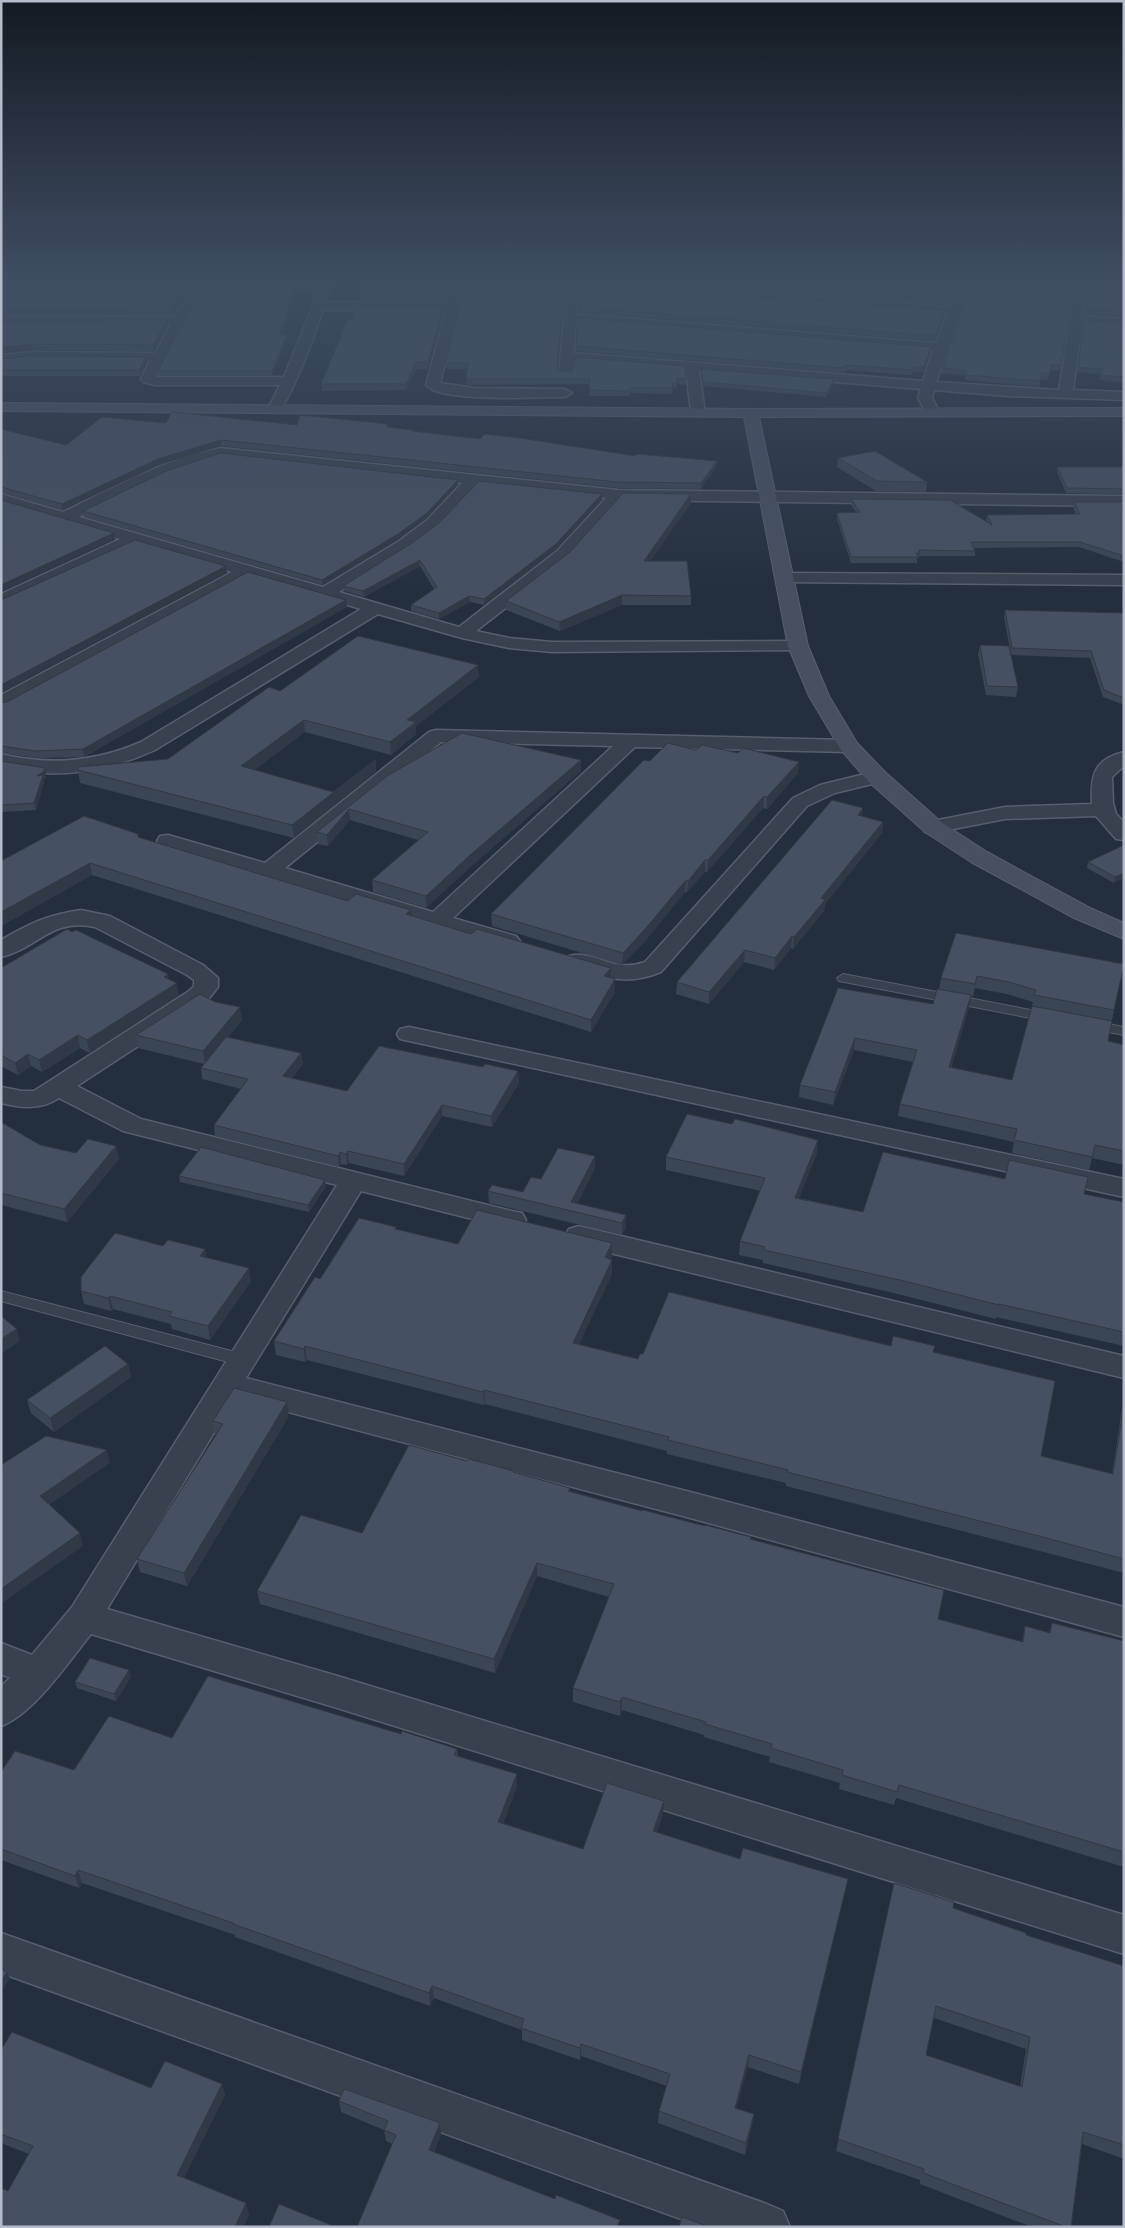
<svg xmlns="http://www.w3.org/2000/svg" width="1125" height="2228" viewBox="0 0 1125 2228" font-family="Signika,sans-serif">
  <rect width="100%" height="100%" fill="#242f3e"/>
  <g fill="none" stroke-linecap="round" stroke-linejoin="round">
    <g stroke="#565f6c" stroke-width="2">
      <path id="lane" d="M843 974 1046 1013 1052 1017 1046 1021 839 981 837 978Z
        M1092 1021 1124 1027V1035L1087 1028 1086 1025 1087 1022Z
        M1 1291 243 1354 249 1356 251 1360 249 1364 243 1366 1 1301Z"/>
    </g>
    <g stroke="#565f6c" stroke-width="3">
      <path id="street" d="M1 281 326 282 332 286 326 302 447 303V288L451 281H463L459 288V307L440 383 475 388 565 389 572 393 565 397C540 397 440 403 426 385L446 311 323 310C317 327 289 410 275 413L268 409 280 385H155L143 382 141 379 150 361 33 360 1 363V355L33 352 155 353 171 324 1 325V317L175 316 193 289H1ZM205 289 319 290 284 377H156L185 320Z
        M580 281H597C580 298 574 278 576 314L936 343 947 314 724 298 699 291 688 281C701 280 712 287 725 290L950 307 961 281H973L936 382 1059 390 1075 290 995 285 989 281H1043L1124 286V294L1086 291 1083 316 1124 319V327L1082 323 1073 390 1124 392V400L1007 396 934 390 932 398 939 411 932 415 927 414 918 398 921 389 699 371 705 412 698 416 691 412 686 370 574 360 571 376H561L559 373 564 317 563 294 570 284ZM576 321 933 350 923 381 574 353Z
        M221 448 618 490 1124 496V506L622 500 569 559 476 631 509 638 552 642 798 641 804 642 807 646 804 650 552 652 509 648 462 638 378 614 155 750C107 772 53 781 1 766V754C50 766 95 762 141 742L361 609 249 576 8 707 1 709V695L232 572 136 544 1 606V594L120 539 1 504V494L63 512C115 487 164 459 221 448ZM221 456 462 483 427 520 399 541 323 587 79 517C126 494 170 467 221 456ZM478 484 606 498 557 551 459 627 339 592 411 547 439 526Z
        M785 573 1124 575V585L779 582 776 578 779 574Z
        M436 730 848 740 855 742 858 746 855 750 848 752 635 747 453 918 516 936 520 941 516 946 508 948 160 846 157 841 160 836 168 835 265 863 429 732ZM441 742 613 746 433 912 285 868Z
        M1124 752V766L1112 777 1113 803 1116 814 1124 822V840L1116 839 1096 816 1005 819 933 833 925 832 922 827 925 822 933 821 1005 807 1092 804C1090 776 1094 759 1124 752Z
        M877 771 884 773 887 777 884 781 835 793 807 806 661 972C634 983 613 981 585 971 577 969 570 968 565 961L569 956C595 949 612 974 645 962L793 798 820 785Z
        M81 910 110 916 203 965 218 978V987L207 1001 77 1086 141 1119 512 1211 522 1213 526 1220 522 1227 512 1229 361 1191 246 1378 694 1493 1124 1607V1637L694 1519 235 1398 107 1609 334 1675 1124 1915V1954L334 1707 91 1634C69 1661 34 1714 1 1726V1686L10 1678 1 1674V1643L32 1655 72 1607 337 1185 123 1131 59 1098C41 1110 21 1108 1 1103V1087L22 1091H34L189 991 194 986V980L187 975 95 927C50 918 39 948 1 957V940C31 923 47 915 81 910Z
        M409 1027 1124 1179V1197L400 1039 397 1034 400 1029Z
        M579 1226 1124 1356V1378L569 1243 565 1236 569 1229Z
        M1 1933 767 2204 783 2211 790 2227H703L1 1973Z"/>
    </g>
    <g stroke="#565f6c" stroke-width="2">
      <path id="secondary" d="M1 403 751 409 1124 408V416L759 417 808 646 829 696 857 743 885 772 941 822 987 852 1090 908 1124 923V939L1074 918 971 862 925 832 869 782 841 750 809 696 788 646 744 417 1 411Z"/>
    </g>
    <use href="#lane" fill="#38414e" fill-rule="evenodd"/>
    <use href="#street" fill="#38414e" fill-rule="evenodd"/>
    <use href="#secondary" fill="#465061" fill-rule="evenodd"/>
  </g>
  <path fill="#3b4654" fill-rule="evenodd" d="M701 281H959L949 305 725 288Z
    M1069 281H1124V284Z
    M592 282 699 288 724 295 944 316 935 341 578 312 579 288Z
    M996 282 1074 287 1060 371 1050 370 1048 380 1041 379 1039 387 965 380V375L941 374 942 368Z
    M568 283 561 294 562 317 558 368 559 371 686 379V385L677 384V388H673L672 394 630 393V396H589L590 384 466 385 467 369H446L445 363 461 302Z
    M1 285 190 291 174 314 1 316Z
    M445 288V301L360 300 359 295Z
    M1088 288 1124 291V317L1085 314Z
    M294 292 282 335H287L288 339 272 375H159L158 371Z
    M444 313 428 369H416L406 390 322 391 321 384Z
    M578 318 931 347 930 352 924 372H913L912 375 846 370 844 373 576 351Z
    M1084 320 1124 323V383L1099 380 1100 374 1077 372Z
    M1 321 168 326 154 351 33 350 1 353Z
    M146 357 147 363 140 376H1V359Z
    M701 369 834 379 833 384 826 397 703 386 701 373Z
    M166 423 297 425 388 424V427L414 430V431L635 456 716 467 701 489 618 488 221 446 159 465 63 510 1 493V429L66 445Z
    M838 458 927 482 926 492 876 491 837 467Z
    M1057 467H1124V495L1066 493 1057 472Z
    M458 480V484L426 519 398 539 323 585 84 517 83 511Z
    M602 494V499L556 550 484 605 470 602 439 619 411 611V605L434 589 420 566 364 597 344 591 343 586 412 543 440 522Z
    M691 494V503L650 561 691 596V605H622L560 631 506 610V601Z
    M851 499 986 522V521L987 515 1076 514 1073 507 1074 502H1124V562L1079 547 974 548 975 551V556H919V558H917V563H851L837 519V513L856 512 851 505Z
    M346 600 347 607 84 757 37 758 1 753V703Z
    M1005 610 1124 613V705L1103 697 1090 658 1011 655 1004 617Z
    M980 645 1018 687 1016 697 986 695 978 654Z
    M479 677 416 726V734L391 755 305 732 254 770 333 792 376 771 294 838 80 783 78 770 168 759 280 691Z
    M696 750 798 773 767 809 763 808 707 872H705L687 892H685L646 940 622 965 492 926 491 914 650 761Z
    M581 760V771L469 868 426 908 373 892 372 880 418 840 350 820 328 846 318 844 317 832 387 776Z
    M1 761 45 768 46 775 45 779 43 780 44 782 36 810 1 812Z
    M863 808 862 816 883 822 882 833 825 904 824 911 793 949 791 948 774 970 744 962 709 1004 676 994 677 982Z
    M138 834 139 838 348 901 412 916 471 934 611 968V978L615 979V992L591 1032 92 875 1 926V861Z
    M1124 845 1114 883 1087 868 1088 862Z
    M956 933 1114 1010 1108 1041 1124 1045V1165L1092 1158 1089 1170 1012 1153 1014 1142 898 1116 900 1104 913 1062 854 1050 833 1105 799 1097 800 1085 838 988 933 1004 939 989 941 978ZM975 988 1007 994 1033 1002 1012 1080 951 1068 969 1008 971 996 973 997Z
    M1 968 169 979 179 995 90 1053 80 1048 42 1072 31 1066 18 1075 1 1066Z
    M242 1020 228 1037 301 1053 303 1064 292 1078 347 1091 483 1067 518 1071 519 1083 492 1127 442 1116 404 1176 349 1163 347 1165 341 1164 339 1167 215 1136 214 1125 241 1089 202 1079 201 1068 204 1064 138 1048 136 1035Z
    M1 1122 40 1145 76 1153 116 1146 119 1159 67 1222 1 1205Z
    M817 1153 799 1198 863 1212 1005 1179 1124 1202V1346L996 1317V1319L898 1294 763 1263V1260L739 1255 740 1241 761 1191 666 1170V1157Z
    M595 1156V1168L577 1204 626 1215V1227L622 1235 489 1203 488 1191 523 1192 541 1179Z
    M179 1176 326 1186 309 1212 180 1182Z
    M396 1229 458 1244 612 1243V1256L610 1260 612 1274 579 1344 638 1359 643 1354 891 1346 934 1353 1041 1456 1112 1474 1122 1409 1124 1401V1573L1036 1550 786 1486V1483L667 1454V1451L485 1404 484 1405 307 1360 305 1362 276 1355 274 1341 320 1279Z
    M163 1246 205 1249 206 1257 251 1281 210 1340 172 1329 171 1324 113 1309 111 1311 84 1304 81 1291Z
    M128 1364 131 1377 54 1432 31 1413 27 1400Z
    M289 1416 187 1586 140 1572 137 1559 216 1435H215L213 1421Z
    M467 1461 514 1472 570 1488V1492L642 1511 751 1537V1539L938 1619 1022 1642 1025 1626 1049 1633 1052 1623 1124 1641V1867L896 1798 894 1805 839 1789 840 1783 769 1762 770 1757 704 1737V1735L622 1710 620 1716 573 1702V1688L609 1597 537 1576 495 1673 260 1604 257 1591 362 1533Z
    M129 1670 131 1677 116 1701 77 1688 75 1682Z
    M401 1734 457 1749 458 1756 517 1787 503 1823 583 1849 663 1814 657 1832 740 1859 848 1879 845 1892 799 2084 748 2067 736 2108 752 2126 745 2155 658 2123 659 2111 667 2086 581 2056 580 2060 522 2040V2030L434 1998 430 2006 235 1937V1935L82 1883 79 1888 1 1860V1772L74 1770 172 1738Z
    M894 1883 953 1908 1026 1935 1124 1966V2159L1082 2144 1071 2227H1032L920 2184V2180L836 2151ZM934 2018 1026 2049 1020 2087 926 2055Z
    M1 2050 151 2088 222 2084 225 2095 184 2178 249 2214 243 2227H1L8 2191 29 2154 1 2143Z
    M339 2101 441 2134 434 2152 392 2144 386 2141 384 2130 341 2112Z"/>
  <path fill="#303945" d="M446 281H449L445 288V301V283Z
    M567 281H575L568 283 561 294V289Z
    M958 281H959L949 305V300Z
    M189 285 190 291 174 314 173 308Z
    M294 288V292L281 339 280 335Z
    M443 307 444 313 428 369V362Z
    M945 310 944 316 935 341V336Z
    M167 320 168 326 154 351 153 345Z
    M287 335 288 339 272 375V371Z
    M32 344 33 350 1 353V347Z
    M931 347 930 352 924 372V367Z
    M146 357 147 363 140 376 139 370Z
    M416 362V369L406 390V384Z
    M834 379 833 384 826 397 827 393Z
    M221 440V446L159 465 63 510 62 504 158 459Z
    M717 461 716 467 701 489V483Z
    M458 480V484L426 519 398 539 323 585 322 580Z
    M602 494V499L556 550 484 605V599Z
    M691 494V503L644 570V561Z
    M114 533 115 539 1 592V585Z
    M420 560V566L364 597 363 591Z
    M226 566 227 573 1 693V685Z
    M622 595V605L560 631 559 622Z
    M469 596 470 602 439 619V613Z
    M346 600 347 607 84 757 83 749Z
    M478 665 479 677 416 726V734L391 755 390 742 407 720Z
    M304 720 305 732 243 779 241 766Z
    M376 759V771L294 838 292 825Z
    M581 760V771L469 868 426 908V896L469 856Z
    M799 762 798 773 767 809V797Z
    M45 768 46 775 45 779 43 780 44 782 36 810 34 803 37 776Z
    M764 796 763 808 707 872 708 860Z
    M863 808 861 820 858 815Z
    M349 809 350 820 328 846 327 835Z
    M883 822 882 833 825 904 824 911 793 949 794 937 821 898Z
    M705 860V872L687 892 688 881Z
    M90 863 92 875 1 926V912Z
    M1124 873V878L1114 883 1115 877Z
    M686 880 685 892 646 940 622 965 623 953Z
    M411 910 412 922 406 914Z
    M792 936 791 948 774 970 775 958Z
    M745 950 744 962 709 1004V992Z
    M611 968V980L604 976Z
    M168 974 170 986 164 977Z
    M977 976 975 988 973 997 975 984Z
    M615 979V992L591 1032V1020Z
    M177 983 179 995 90 1053 87 1040Z
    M971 995 969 1008 947 1080 949 1067Z
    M240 1007 242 1020 205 1064 203 1051Z
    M78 1035 80 1048 42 1072 39 1060Z
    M855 1038 854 1050 833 1105 835 1092Z
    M301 1053 303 1064 284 1088 283 1076Z
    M28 1054 31 1066 18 1075 15 1063Z
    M518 1071 519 1083 492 1127 491 1116Z
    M442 1105V1116L404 1176V1164Z
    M818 1140 817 1153 794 1211 795 1198Z
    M116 1146 119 1159 67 1222 64 1209Z
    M348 1151 349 1163 347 1165 346 1154Z
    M340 1152 341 1164 339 1167 338 1156Z
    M595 1156V1168L573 1211 571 1202Z
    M325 1180 326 1186 309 1212 308 1205Z
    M626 1215V1227L622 1235V1223Z
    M612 1243V1256L605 1271V1257Z
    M205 1249 207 1263 200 1256Z
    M612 1260V1274L573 1356V1343Z
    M249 1268 251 1281 210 1340 208 1326Z
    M110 1296 113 1309 111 1311 108 1298Z
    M17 1329 20 1341 1 1354V1339Z
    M305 1346 307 1360 305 1362 304 1349Z
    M128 1364 131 1377 54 1432 50 1418Z
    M484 1390 485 1404 484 1405 483 1392Z
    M287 1402 289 1416 187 1586 184 1573Z
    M107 1450 110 1463 43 1509 40 1496Z
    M80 1533 83 1546 1 1604V1589Z
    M537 1563V1576L495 1673 494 1659Z
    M129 1670 131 1677 116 1701 114 1694Z
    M622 1697V1710L620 1716V1702Z
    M517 1774V1787L498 1835V1822Z
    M664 1801 663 1814 653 1844V1831Z
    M78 1870 82 1883 79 1888 75 1876Z
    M848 1879 845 1892 799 2084 801 2072Z
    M7 1972 10 1978 3 1989 1 1984V1981Z
    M432 1986 434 1998 430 2006 429 1993Z
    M581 2044V2056L580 2060V2048Z
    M749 2055 748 2067 733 2120 735 2108Z
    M222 2084 225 2095 180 2186 177 2175Z
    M754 2114 752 2126 745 2155 746 2143Z
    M440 2123 441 2134 430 2161 429 2150Z
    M246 2203 249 2214 243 2227H235Z"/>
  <path fill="#455162" stroke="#303945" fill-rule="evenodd" d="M365 281H446L445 283V296L359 295Z
    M462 281H567L561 289 562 312 557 367 559 371 572 372 576 357 685 366 686 379 677 378 678 383H672L673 388H630V391L589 390 590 379H466L468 363H445L461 302V283Z
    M594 281H691L699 288 724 295 945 310 935 336 578 307 579 288 592 282Z
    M718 281H958L949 300 726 283Z
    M974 281H994L996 282 1074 287 1061 365H1051L1049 374 1042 373 1040 381 966 375 967 370 942 368Z
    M1 285H189L173 308 1 310Z
    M206 287 294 288 280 335H287L272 371H158L186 317Z
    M1088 288 1124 291V312L1086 309Z
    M356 306 443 307 428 362H416L406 384H321L348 319H352Z
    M578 318 931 347 924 367H914L913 370 846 365 844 368 576 346Z
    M167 320 153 345 32 344 1 347V321Z
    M1084 320 1124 323V377L1100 375 1102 369 1078 367Z
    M32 356 146 357 139 370H1V359Z
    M701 369 834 379 827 393 703 382Z
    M172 412 297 425 300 415 388 424 387 427 414 430 412 431 480 439 485 434 520 438 635 456 637 454 717 461 701 483 618 482 221 440 158 459 62 504 1 487V429L66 445 102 417 166 423Z
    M875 451 927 482 877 481 838 458Z
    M221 453 458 480 426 514 398 534 322 580 83 511 166 471Z
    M1057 467H1124V489L1067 488Z
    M479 481 602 494 556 544 484 599 469 596 439 613 411 605 437 587 420 560 363 591 343 586 412 543 440 522Z
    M623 493 691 494 644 561H687L691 596 622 595 559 622 506 601 570 552Z
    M851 499 950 500 992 525 987 515 1080 514 1074 502H1124V556L1080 542H971L975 551 919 550 920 553H916L918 557H851L837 513 860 512Z
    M1 500 114 533 1 585Z
    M135 540 226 566 1 685V600Z
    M248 572 346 600 83 749 36 751 1 746V703L7 702Z
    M1005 610 1124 613V698L1104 690 1091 651 1012 648Z
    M358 636 478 665 407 720 416 722 390 742 304 720 241 766 333 792 376 759 292 825 78 770V767L168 759 269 687 280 691Z
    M980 645 1009 646 1018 687 987 686Z
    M462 733 581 760 469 856 426 896 372 880 428 832 349 809 327 835 317 832 387 776Z
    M668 743 696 750 702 745 738 753 743 748 799 762 767 797 764 796 708 860H705L688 881 686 880 646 928 623 953 491 914 644 760 650 761Z
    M1 761 45 768 43 772 37 776 43 775 34 803 1 805Z
    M832 800 863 808 858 815 883 822 821 898 825 900 794 937 792 936 775 958 745 950 709 992 677 982Z
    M84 816 138 834V837L348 901 356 894 411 910 406 914 471 934 477 929 611 968 604 976 615 979 591 1020 90 863 1 912V861Z
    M1124 845V873L1115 877 1088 862Z
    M67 929 72 932 76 930 168 974 164 977 177 983 87 1040 78 1035 39 1060 28 1054 15 1063 1 1055V968Z
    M956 933 1124 964 1114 1010 1034 995 1036 990 1009 982 977 976 975 984 941 978Z
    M838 988 933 1004 937 989 971 995 949 1067 1012 1080 1032 1006 1112 1021 1108 1041 1124 1045V1151L1095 1145 1092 1157 1014 1140 1017 1129 900 1104 917 1050 855 1038 835 1092 800 1085Z
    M200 994 215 1002 240 1007 203 1051 136 1035Z
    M226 1037 301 1053 283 1076 347 1091 379 1046 483 1067 485 1064 518 1071 491 1116 442 1105 404 1164 348 1151 346 1154 340 1152 338 1156 214 1125 248 1079 201 1068Z
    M687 1114 732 1124 735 1119 818 1140 795 1198 863 1212 883 1152 1005 1179 1009 1160 1088 1177 1084 1194 1124 1202V1332L999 1304V1305L900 1280 764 1250 765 1247 740 1241 765 1178 666 1157Z
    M1 1122 40 1145 76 1153 88 1139 116 1146 64 1209 1 1193Z
    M201 1147 325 1180 308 1205 179 1176Z
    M558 1148 595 1156 571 1202 626 1215 622 1223 488 1191 492 1185 523 1192 531 1177 541 1179Z
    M477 1210 612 1243 605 1257 612 1260 573 1343 638 1359 640 1354H643L669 1292 891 1346 893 1336 935 1346 933 1352 1055 1381 1041 1456 1113 1474 1124 1405V1559L1039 1536 787 1472 788 1470 668 1440 669 1437 484 1390 483 1392 305 1346 304 1349 274 1341 315 1277 320 1279 359 1218 396 1227 395 1229 458 1244Z
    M115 1233 163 1246 168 1240 205 1249 200 1256 249 1268 208 1326 169 1316 172 1312 110 1296 108 1298 81 1291V1277Z
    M1 1316 17 1329 1 1339Z
    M105 1346 128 1364 50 1418 27 1400Z
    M234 1388 287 1402 184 1573 137 1559 223 1424 213 1421Z
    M46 1436 107 1450 40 1496 80 1533 1 1589V1465Z
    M409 1445 467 1461 469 1459 514 1471 513 1472 570 1488 568 1491 642 1511 643 1510 705 1526V1525L751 1537 750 1539 944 1590 938 1619 1023 1642 1025 1626 1050 1633 1052 1623 1124 1641V1852L899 1785 897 1792 842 1775 843 1770 771 1748 772 1744 705 1724 706 1722 622 1697 620 1702 573 1688 614 1584 537 1563 494 1659 257 1591 301 1515 362 1533Z
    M90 1658 129 1670 114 1694 75 1682Z
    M208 1676 401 1734 402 1731 457 1749 454 1755 517 1774 498 1822 583 1849 607 1783 664 1801 653 1831 740 1859 743 1848 848 1879 801 2072 749 2055 735 2108 754 2114 746 2143 659 2111 670 2074 581 2044 580 2048 521 2028 524 2019 432 1986 429 1993 233 1924V1923L78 1870 75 1876 1 1849V1772L15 1751 74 1770 109 1716 172 1738Z
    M894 1883 954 1902 953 1908 1026 1933V1935L1124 1966V2145L1083 2132 1071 2227H1066L923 2173 924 2169 838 2139ZM936 2006 1030 2037 1022 2087 926 2055Z
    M1 1969 7 1972 1 1981Z
    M12 2032 151 2088 165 2061 222 2084 177 2175 246 2203 235 2227H1V2188L8 2191 33 2146 1 2134V2050Z
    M344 2089 440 2123 429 2150 555 2199 556 2195 620 2220 617 2227H357L396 2135 384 2130 388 2121 339 2101Z
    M279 2204 336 2227H269Z
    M682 2217 709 2227H679Z"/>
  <linearGradient id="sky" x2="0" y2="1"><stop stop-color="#141a22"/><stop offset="0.47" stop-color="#3f4d63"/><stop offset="1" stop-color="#3f4d63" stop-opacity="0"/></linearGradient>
  <rect width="1125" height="593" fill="url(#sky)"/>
  <rect width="1125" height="2228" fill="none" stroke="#b4bcc9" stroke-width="5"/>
</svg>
